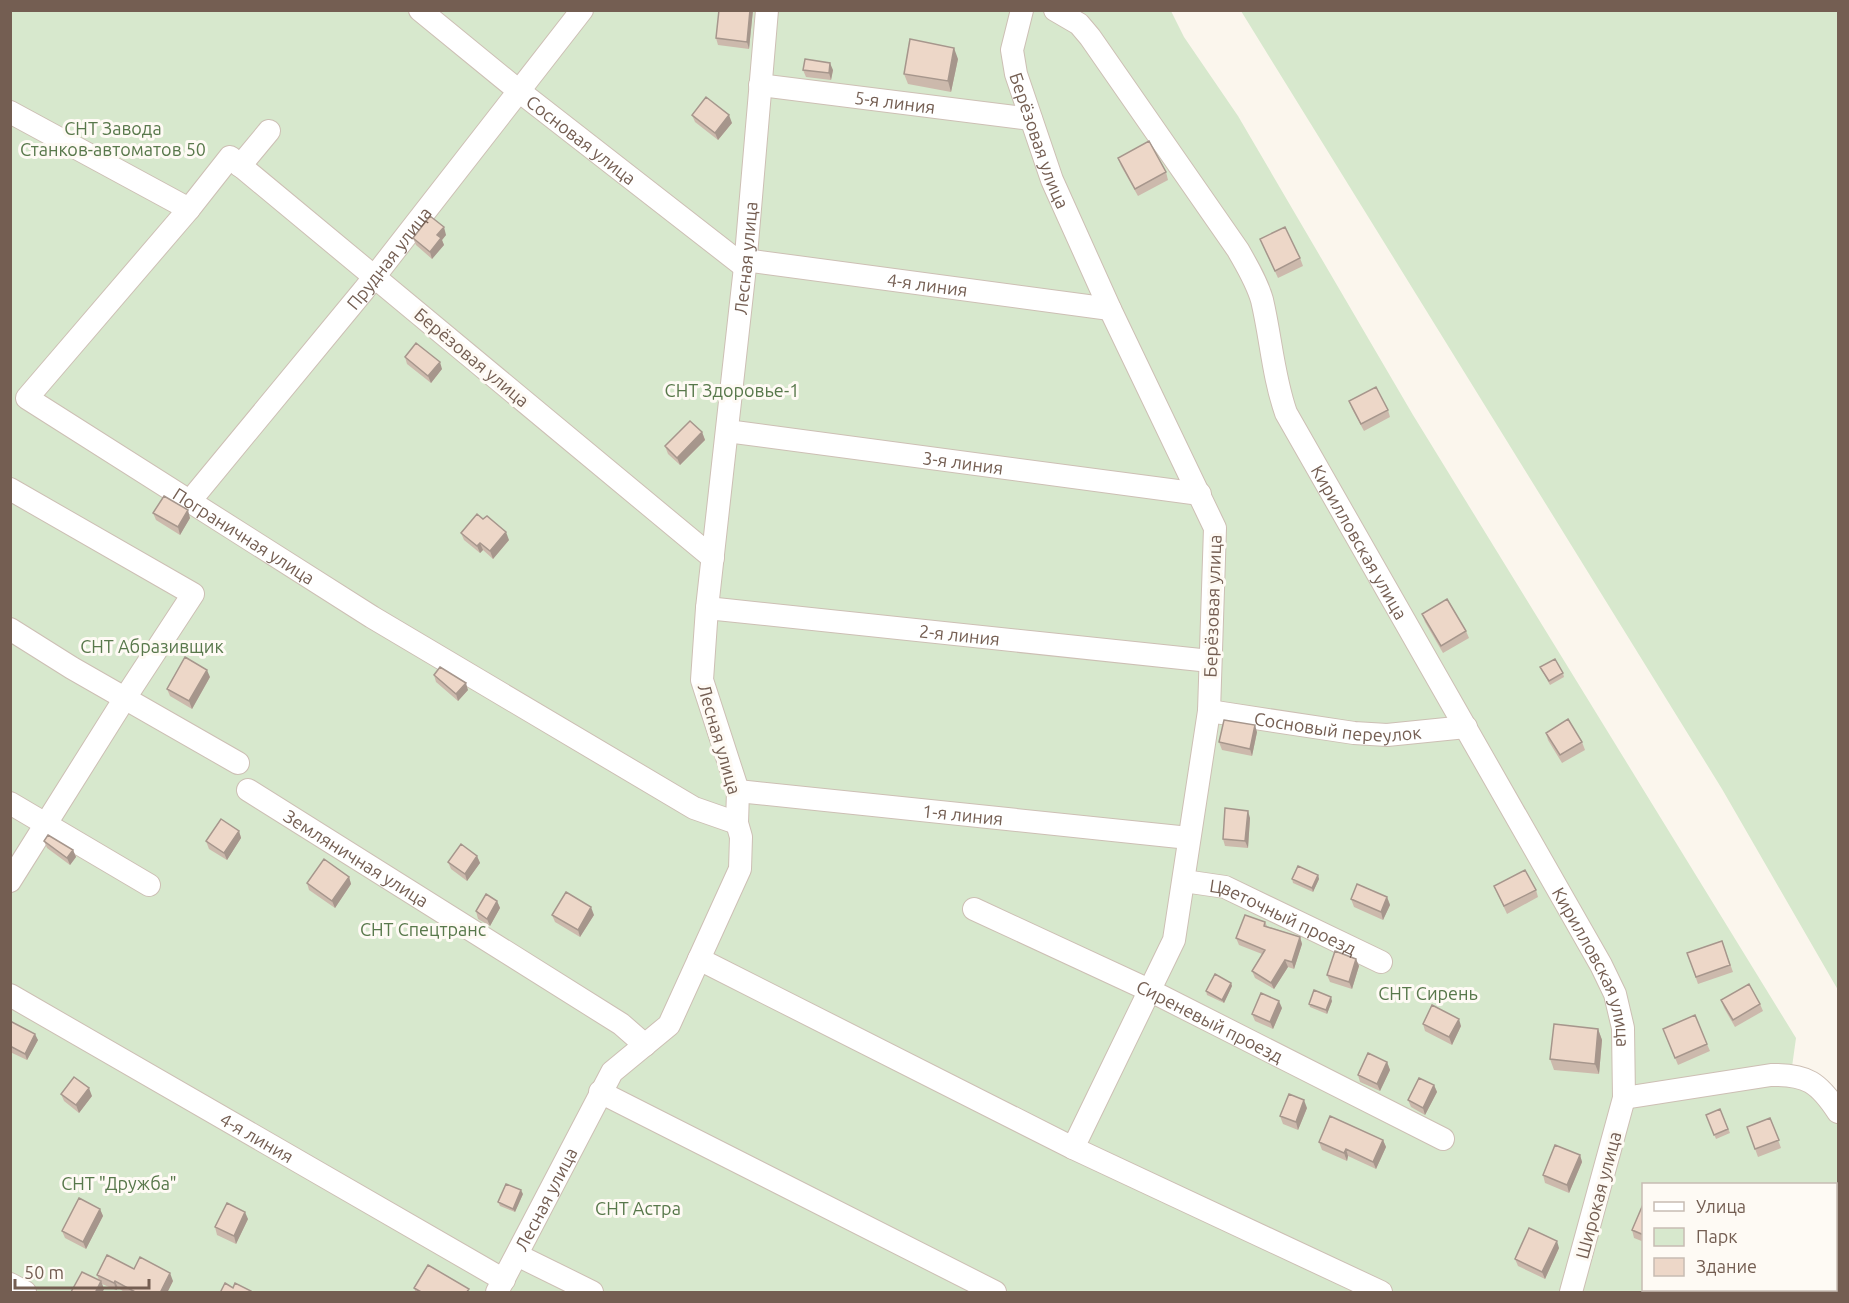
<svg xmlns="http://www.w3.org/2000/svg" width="1849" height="1303" viewBox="0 0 1849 1303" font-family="Ubuntu,sans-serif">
  <rect width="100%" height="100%" fill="#fbf6ed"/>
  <path fill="#d7e8cd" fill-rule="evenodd" d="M10 11H1171L1184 37 1238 116 1413 415 1796 1038 1791 1074 1838 1112V1292H11ZM1644 1184H1836V1290H1644Z
    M1241 11H1838V990L1722 789Z"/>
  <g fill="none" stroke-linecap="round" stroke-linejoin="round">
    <g stroke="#cdbfb4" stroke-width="24">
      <g id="minor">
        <path id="s1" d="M420 10 519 91 745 267"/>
        <path id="s2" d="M1022 10 1012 50 1016 74 1052 180 1110 309 1215 528 1209 711 1174 940 1073 1148"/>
        <path id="s3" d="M1055 10 1079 24 1090 37 1238 250C1247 266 1257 282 1262 300 1271 338 1273 376 1286 413L1601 965 1615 994 1623 1028 1624 1098 1571 1292"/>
        <path id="s4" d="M760 85 1031 119"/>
        <path d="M10 112 189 209"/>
        <path d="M240 166 269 131"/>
        <path id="s5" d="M745 260 1110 309"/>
        <path id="s6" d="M727 431 1200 494"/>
        <path d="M10 489 193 594 125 698 10 881"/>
        <path id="s7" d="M190 501 364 290 582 10"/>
        <path id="s8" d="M713 558 230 157 189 209 27 398 372 617 694 808 737 823"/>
        <path id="s9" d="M707 608 1210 661"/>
        <path d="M10 629 72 668 238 763"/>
        <path id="s10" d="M1209 711 1354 733 1387 735 1466 727"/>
        <path id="s11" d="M248 790 621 1024 645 1045"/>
        <path id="s12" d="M738 791 1189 838"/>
        <path d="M10 803 149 885"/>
        <path id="s13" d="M1184 881 1225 887 1381 962"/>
        <path id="s14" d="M974 909 1151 991 1443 1139"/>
        <path d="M699 959 1073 1148 1381 1292"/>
        <path id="s15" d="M10 995 504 1280"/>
        <path d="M600 1092 995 1292"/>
        <path d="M1624 1098 1771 1075C1807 1074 1819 1083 1838 1112"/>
        <path d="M517 1255 592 1292"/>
        <path d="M10 1284 25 1292"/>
        <path id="s16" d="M497 1292 612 1072 669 1025 740 869 741 837 737 823 738 791 702 680 707 608 745 267 767 10"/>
      </g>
    </g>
    <use href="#minor" stroke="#fff" stroke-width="22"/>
  </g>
  <path fill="#ccb9ac" d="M753 10 749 49 718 45 716 38Z
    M958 59 951 92 908 84 904 74Z
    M803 70H833L831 80 806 77Z
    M692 115 732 123 718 140 695 122Z
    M1118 158 1166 172 1168 180 1138 196 1121 166Z
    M446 235 442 240 444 245 432 259 416 245 413 238Z
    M1260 239 1300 258 1303 266 1278 278Z
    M405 357 442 369 431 383 407 364Z
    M1349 401 1388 410 1390 417 1364 431 1352 409Z
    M702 432 705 440 680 465 668 454 665 446Z
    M153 513 190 518 180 535 156 520Z
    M461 533 509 540 493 559 483 550 480 553 464 540Z
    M1422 614 1466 631 1469 638 1443 653 1425 622Z
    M1540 667 1563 673 1564 677 1550 685Z
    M434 675 468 690 458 701 436 682Z
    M210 677 192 709 170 696 167 689Z
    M1257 732 1252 756 1222 750 1219 742Z
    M1546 733 1582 742 1585 750 1562 763 1548 740Z
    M1250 818 1248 848 1225 846 1223 839Z
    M239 831 241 838 227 860 209 849 206 841Z
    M44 841 73 850 76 857 70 865 47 848Z
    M477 856 480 863 467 881 451 869 448 862Z
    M1318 875 1319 879 1313 892 1293 883 1292 879Z
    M349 877 351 884 335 908 309 890 307 883Z
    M1494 886 1536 890 1538 897 1507 914Z
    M1387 897 1390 905 1383 920 1354 907 1351 899Z
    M497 901 500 908 490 926 478 919 476 911Z
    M552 915H594L580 937 555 922Z
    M1265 922 1267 926 1300 937 1302 944 1294 969 1288 967 1274 989 1255 978 1252 971 1262 954 1239 945 1236 938Z
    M1722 941 1733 972 1698 984 1687 953Z
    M1356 959 1359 966 1352 989 1330 982 1327 975Z
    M1231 983 1232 986 1224 1003 1207 995 1206 991Z
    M1721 1000 1760 1004 1763 1011 1735 1027 1724 1008Z
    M1332 1001 1327 1014 1310 1007 1309 1004Z
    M1282 1008 1273 1029 1255 1021 1252 1014Z
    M10 1021 38 1040 27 1060 10 1052Z
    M1423 1024 1461 1026 1452 1045 1425 1031Z
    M1598 1029 1602 1040 1599 1074 1554 1070 1550 1059Z
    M1663 1029 1707 1044 1710 1051 1678 1065Z
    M1387 1062 1390 1070 1380 1091 1360 1082 1358 1075Z
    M1434 1085 1437 1092 1425 1115 1411 1107 1408 1100Z
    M61 1094 92 1096 79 1113 64 1101Z
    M1307 1108 1298 1130 1283 1124 1280 1116Z
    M1720 1109 1730 1133 1716 1139 1706 1115Z
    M1770 1118 1781 1148 1758 1157 1747 1127Z
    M1383 1140 1386 1147 1376 1169 1348 1156 1347 1161 1322 1150 1319 1142Z
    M1580 1155 1582 1162 1569 1193 1545 1183 1543 1175Z
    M523 1194 515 1212 500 1206 498 1202Z
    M1644 1202V1242L1634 1238 1632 1230Z
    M100 1209 103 1216 86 1249 65 1238 62 1231Z
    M248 1219 236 1244 217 1235 215 1227Z
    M1559 1248 1545 1279 1518 1266 1515 1259Z
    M134 1269 173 1281 167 1293H126L118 1288 116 1290 102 1284 104 1289 102 1293 71 1292 99 1280 97 1275Z
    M414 1288 470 1293H416Z"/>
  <path fill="#a6968c" d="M750 10H753L749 49 747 42Z
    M954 48 958 59 951 92 948 81Z
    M830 63 833 70 831 80 829 73Z
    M729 115 732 123 718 140 715 133Z
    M444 227 446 235 442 240 444 245 432 259 430 252 437 235Z
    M440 362 442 369 431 383 428 376Z
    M702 432 705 440 680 465 677 458Z
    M188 510 190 518 180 535 178 527Z
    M506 532 509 540 493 559 490 551Z
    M480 543 483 550 480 553 477 546Z
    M207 670 210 677 192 709 189 701Z
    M466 683 468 690 458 701 456 694Z
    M1255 725 1257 732 1252 756 1250 749Z
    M1248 811 1250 818 1248 848 1245 841Z
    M239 831 241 838 227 860 224 853Z
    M73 850 76 857 70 865 67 858Z
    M477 856 480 863 467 881 465 874Z
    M1318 875 1319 879 1313 892 1312 888Z
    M349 877 351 884 335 908 332 901Z
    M1387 897 1390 905 1383 920 1381 912Z
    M497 901 500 908 490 926 487 919Z
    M591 907 594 915 580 937 578 930Z
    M1300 937 1302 944 1294 969 1292 962Z
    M1356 959 1359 966 1352 989 1349 982Z
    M1285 960 1288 967 1274 989 1271 983Z
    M1231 983 1232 986 1224 1003 1222 1000Z
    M1331 997 1332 1001 1327 1014 1326 1010Z
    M1279 1001 1282 1008 1273 1029 1270 1022Z
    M1459 1019 1461 1026 1452 1045 1449 1037Z
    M1598 1029 1602 1040 1599 1074 1595 1064Z
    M35 1034 38 1040 27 1060 25 1054Z
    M1387 1062 1390 1070 1380 1091 1377 1084Z
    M1434 1085 1437 1092 1425 1115 1423 1108Z
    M89 1088 92 1096 79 1113 76 1105Z
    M1304 1100 1307 1108 1298 1130 1296 1122Z
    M1383 1140 1386 1147 1376 1169 1373 1162Z
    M1346 1149 1348 1156 1347 1161 1344 1153Z
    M1580 1155 1582 1162 1569 1193 1567 1185Z
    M521 1190 523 1194 515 1212 513 1209Z
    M100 1209 103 1216 86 1249 83 1242Z
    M245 1212 248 1219 236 1244 234 1236Z
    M1557 1241 1559 1248 1545 1279 1542 1272Z
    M170 1273 173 1281 167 1293H160Z
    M101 1281 104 1289 102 1293H95Z
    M115 1281 118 1288 116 1290 114 1283Z"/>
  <path fill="#edd7c8" stroke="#a6968c" stroke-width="1.5" d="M719 10H750L747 42 716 38Z
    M910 39 954 48 948 81 904 74Z
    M805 59 830 63 829 73 803 70Z
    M706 97 729 115 715 133 692 115Z
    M1149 141 1166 172 1135 189 1118 158Z
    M430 216 444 227 437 235 441 238 430 252 413 238Z
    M1285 227 1300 258 1275 271 1260 239Z
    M416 343 440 362 428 376 405 357Z
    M1376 387 1388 410 1361 424 1349 401Z
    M690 421 702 432 677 458 665 446Z
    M164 496 188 510 178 527 153 513Z
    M477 514 483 519 487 516 506 532 490 551 480 543 477 546 461 533Z
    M1447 599 1466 631 1441 646 1422 614Z
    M185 657 207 670 189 701 167 689Z
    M1555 659 1563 673 1549 681 1540 667Z
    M440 667 466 683 456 694 434 675Z
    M1568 719 1582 742 1560 755 1546 733Z
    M1224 720 1255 725 1250 749 1219 742Z
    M1225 808 1248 811 1245 841 1223 839Z
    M221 819 239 831 224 853 206 841Z
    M48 835 73 850 67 858 44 841Z
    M461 844 477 856 465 874 448 862Z
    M324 859 349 877 332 901 307 883Z
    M1298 866 1318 875 1312 888 1292 879Z
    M1525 870 1536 890 1504 906 1494 886Z
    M1357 884 1387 897 1381 912 1351 899Z
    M566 892 591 907 578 930 552 915Z
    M486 894 497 901 487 919 476 911Z
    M1245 915 1265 922 1264 926 1300 937 1292 962 1285 960 1271 983 1252 971 1265 950 1236 938Z
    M1722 941 1730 965 1696 977 1687 953Z
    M1335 951 1356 959 1349 982 1327 975Z
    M1215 974 1231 983 1222 1000 1206 991Z
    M1749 984 1760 1004 1733 1020 1721 1000Z
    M1314 990 1331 997 1326 1010 1309 1004Z
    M1261 993 1279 1001 1270 1022 1252 1014Z
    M1432 1005 1459 1019 1449 1037 1423 1024Z
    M1695 1015 1707 1044 1675 1058 1663 1029Z
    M10 1021 35 1034 25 1054 10 1046Z
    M1554 1024 1598 1029 1595 1064 1550 1059Z
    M1368 1053 1387 1062 1377 1084 1358 1075Z
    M74 1077 89 1088 76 1105 61 1094Z
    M1419 1078 1434 1085 1423 1108 1408 1100Z
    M1289 1094 1304 1100 1296 1122 1280 1116Z
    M1720 1109 1728 1129 1714 1135 1706 1115Z
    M1330 1116 1383 1140 1373 1162 1346 1149 1344 1153 1319 1142Z
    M1770 1118 1779 1140 1755 1149 1747 1127Z
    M1555 1145 1580 1155 1567 1185 1543 1175Z
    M506 1184 521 1190 513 1209 498 1202Z
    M79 1198 100 1209 83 1242 62 1231Z
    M1644 1202V1235L1632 1230Z
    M227 1203 245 1212 234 1236 215 1227Z
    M1529 1228 1557 1241 1542 1272 1515 1259Z
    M107 1255 134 1269 140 1257 170 1273 160 1293H137L115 1281 114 1283 97 1275Z
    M428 1265 469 1289 466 1293H423L414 1288Z
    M82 1272 101 1281 95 1293 71 1292Z
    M225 1283 233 1288 235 1283 251 1291 250 1293H220Z"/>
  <g text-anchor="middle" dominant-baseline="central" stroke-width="6" stroke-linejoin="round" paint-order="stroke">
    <g font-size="18" fill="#745e52" stroke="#fefaf4">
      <text stroke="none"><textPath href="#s4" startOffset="136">5-я линия</textPath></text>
      <text stroke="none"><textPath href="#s1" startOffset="207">Сосновая улица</textPath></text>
      <text stroke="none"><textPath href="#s2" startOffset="136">Берёзовая улица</textPath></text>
      <text stroke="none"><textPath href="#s7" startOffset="314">Прудная улица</textPath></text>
      <text stroke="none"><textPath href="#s16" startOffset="1113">Лесная улица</textPath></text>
      <text stroke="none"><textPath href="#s5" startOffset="184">4-я линия</textPath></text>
      <text transform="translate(472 357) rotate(40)">Берёзовая улица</text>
      <text stroke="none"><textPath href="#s6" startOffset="238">3-я линия</textPath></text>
      <text stroke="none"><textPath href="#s8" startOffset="1200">Пограничная улица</textPath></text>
      <text stroke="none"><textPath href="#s3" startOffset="624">Кирилловская улица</textPath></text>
      <text transform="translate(1212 606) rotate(-88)">Берёзовая улица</text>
      <text stroke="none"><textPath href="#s9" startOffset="254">2-я линия</textPath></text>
      <text stroke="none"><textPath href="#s10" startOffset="130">Сосновый переулок</textPath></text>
      <text transform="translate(720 739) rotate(74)">Лесная улица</text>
      <text stroke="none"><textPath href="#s12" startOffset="226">1-я линия</textPath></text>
      <text stroke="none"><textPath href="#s11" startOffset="128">Земляничная улица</textPath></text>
      <text stroke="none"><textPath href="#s13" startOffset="106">Цветочный проезд</textPath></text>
      <text stroke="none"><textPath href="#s3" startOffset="1110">Кирилловская улица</textPath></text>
      <text stroke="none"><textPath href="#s14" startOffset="261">Сиреневый проезд</textPath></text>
      <text stroke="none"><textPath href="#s15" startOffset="285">4-я линия</textPath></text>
      <text transform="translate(1598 1195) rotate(-75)">Широкая улица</text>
      <text stroke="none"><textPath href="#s16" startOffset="105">Лесная улица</textPath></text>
    </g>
    <g font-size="18" fill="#58784b" stroke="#fefaf4">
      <text x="113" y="128">СНТ Завода<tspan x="113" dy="21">Станков-автоматов 50</tspan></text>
      <text x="732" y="390">СНТ Здоровье-1</text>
      <text x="152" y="646">СНТ Абразивщик</text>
      <text x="423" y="929">СНТ Спецтранс</text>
      <text x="1428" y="993">СНТ Сирень</text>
      <text x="119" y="1183">СНТ "Дружба"</text>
      <text x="638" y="1208">СНТ Астра</text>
    </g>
  </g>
  <rect width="1849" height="1303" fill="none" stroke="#745e52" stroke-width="24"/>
  <rect x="1642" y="1183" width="195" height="108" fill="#fefaf4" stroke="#c7bcb3" stroke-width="1.5"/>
  <rect x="1654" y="1202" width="30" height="9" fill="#ffffff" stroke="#c7bcb3" stroke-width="1.5"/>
  <text x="1696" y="1213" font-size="18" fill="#745e52">Улица</text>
  <rect x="1654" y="1228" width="30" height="18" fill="#d7e8cd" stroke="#c7bcb3" stroke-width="1.5"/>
  <text x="1696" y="1243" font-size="18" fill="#745e52">Парк</text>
  <rect x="1654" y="1258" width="30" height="18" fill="#edd7c8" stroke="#c7bcb3" stroke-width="1.5"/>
  <text x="1696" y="1273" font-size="18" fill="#745e52">Здание</text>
  <path d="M15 1279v9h134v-9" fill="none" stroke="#745e52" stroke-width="3"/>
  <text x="24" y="1279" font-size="18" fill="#745e52" stroke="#fefaf4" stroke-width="4.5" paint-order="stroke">50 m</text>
</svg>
